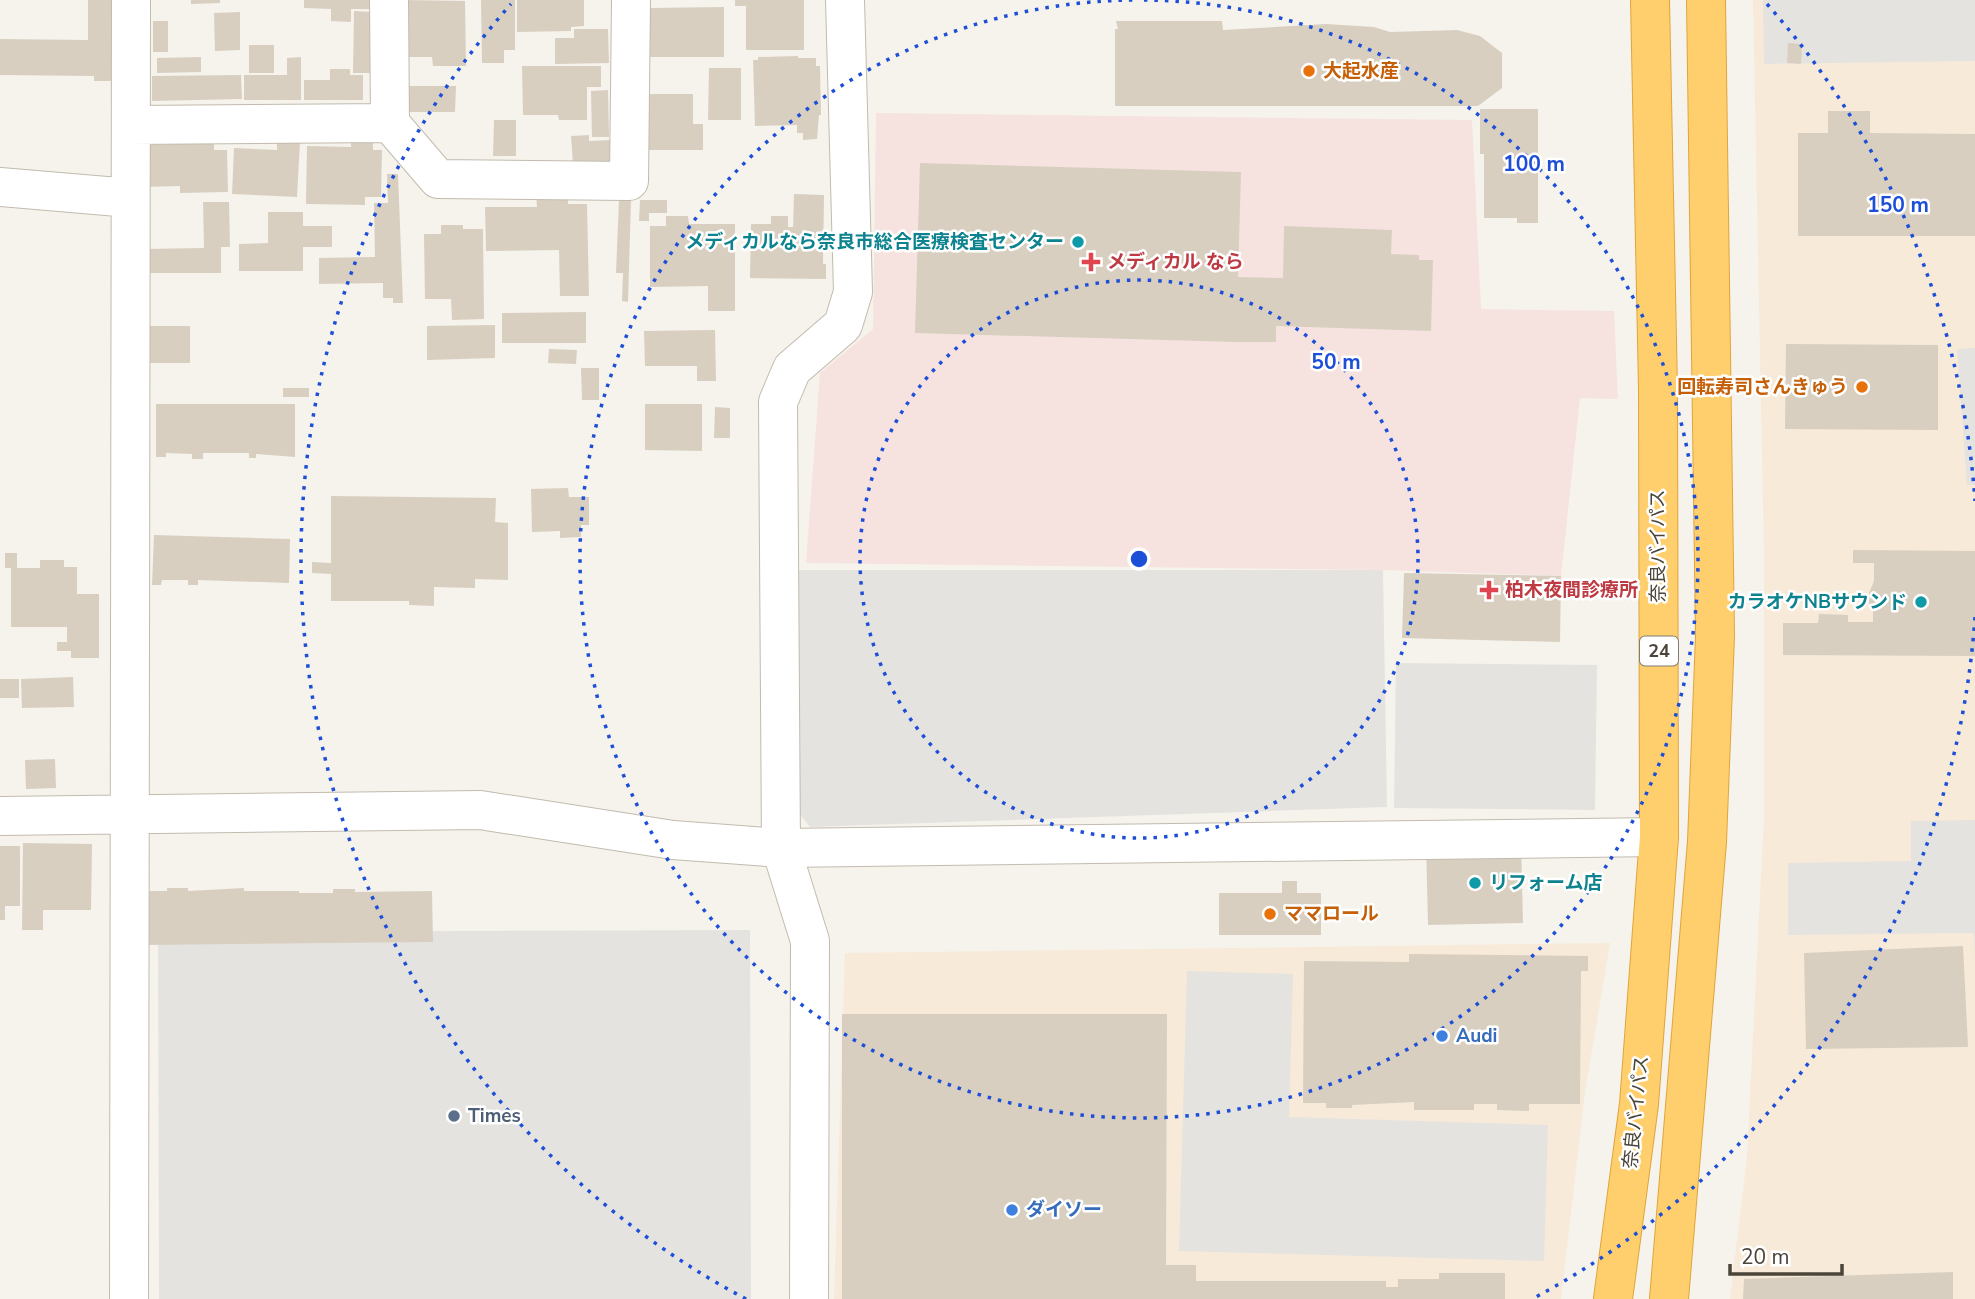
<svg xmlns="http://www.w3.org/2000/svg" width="1975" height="1299" viewBox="0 0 1975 1299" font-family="'Nunito Sans','Noto Sans JP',sans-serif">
  <rect width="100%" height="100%" fill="#f6f3ec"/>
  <path fill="#f7ead8" d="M1753 0H1975V1299H1730L1747 1157 1764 817V555Z
    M1610 943 1585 1092 1561 1299H834L845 953Z"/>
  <path fill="#f6e3e0" d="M876 113 1472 120 1481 309 1614 311 1618 399 1580 398 1561 576 1383 570 806 563 820 373 873 329Z"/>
  <path fill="#e5e3e0" d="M1763 0H1975V61L1764 64Z
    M1975 348V485H1967L1957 349Z
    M796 570H1383L1387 807 810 827 795 808Z
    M1396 663 1597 665 1595 810 1394 808Z
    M1975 820V959L1974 933 1788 935V863L1911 861V821Z
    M750 930 751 1299H159L158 932Z
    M1187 971 1293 974 1289 1117 1548 1125 1544 1261 1179 1251Z"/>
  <path fill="#d8cfc1" d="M88 0H121L120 81H94V76L0 75V39L88 40Z
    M191 0H220V3L191 4Z
    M304 0H371V9H351V22L331 21V9L304 8Z
    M402 0 465 1 466 66H433L432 57H402Z
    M481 0H515V50H504V63H482Z
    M517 0H584V26L571 27V31L517 32Z
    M735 0H804V50H746V6H735Z
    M724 7V57H639L648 8Z
    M354 11 371 12 370 73H353Z
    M240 12V50L215 51 214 13Z
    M153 21H168V52H153Z
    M1116 21H1222L1223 30 1326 24 1374 27 1390 32 1457 30 1480 36 1502 53V88L1478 106H1115V29H1118Z
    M574 29H608L609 63 555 64V38H574Z
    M1788 43 1802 44 1801 64 1787 63Z
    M249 45H274V73H249Z
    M798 56V58H816V66H820L821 115H819L817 139 803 140V133H797V125L755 126 753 60H758V57Z
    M201 57V72L157 73V58Z
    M301 57V100H244V75H287V58Z
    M522 66H601V87H587V120H559L558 115H523Z
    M709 68H741V120H708Z
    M330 69H350V75H363V100H304V80H330Z
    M241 75 242 99 152 101V76Z
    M405 86H456L455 112H405Z
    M608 90 609 137H592L591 91Z
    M640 94H693V124H703V150H640Z
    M1480 109H1538V223H1517V218H1484V154H1480Z
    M1828 111H1870V133L1975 134V236H1798V133H1828Z
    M494 120H516V156H493Z
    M589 135V141L611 140 612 163 573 164 571 136Z
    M277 141H300L297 197 232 194 234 148 277 150Z
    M351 141H373V150H382L381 197H365V205L306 204 307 146 351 147Z
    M214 143V150H227L228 192 180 193V186L145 187V145Z
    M920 163 1241 172 1238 277 1283 278 1284 226 1392 230 1391 254 1419 255V260H1433L1431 331 1276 326V342H1235L915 333Z
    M387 174H398L403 303H393V298H383V283L319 284V258L375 257 374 203H388Z
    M536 193H568V204H587L589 296H560L559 250 486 251 485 207H537Z
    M794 194 824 195 823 264H826V279L750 278 751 224H771V216H788V227H793Z
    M619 199H631L628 302 622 301 623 273H616Z
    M640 200H667V213H649V221H639Z
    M203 202H229L230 247H221V273H145V249L204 248Z
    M268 212H303V226H332V247H303V271H239V244L268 243Z
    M666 216H688L689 224H735V311H708V286L650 287V226H666Z
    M441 225H463V229H483L484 319 452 320 451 299H425L424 234H441Z
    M586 312V343H502V313Z
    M495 325V358L427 360V326Z
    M145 326H190V363H145Z
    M715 330 716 381H697V366H645L644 331Z
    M1786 344 1938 345V430L1785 429Z
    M549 349 577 350 576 364 548 363Z
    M581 368H599V400H582Z
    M283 388H309V397H283Z
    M156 404H295V457L256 454V458H249V453H203V459H192V454L166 453V457H156Z
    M645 404H702V451L645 450Z
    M715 407 730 408V438H714Z
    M568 488 569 497H589V525H581V537L560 538V531L532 532 531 489Z
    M331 496 496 498 495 522 508 523V580L475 579V588L434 587V606L409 605V601H331V574L312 573V562L331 563Z
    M154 535 290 539 289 583 198 580V585H188V580H162L161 585H152Z
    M1853 550 1975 551V656L1783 655V623H1818L1819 614 1848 615V622H1873V612L1867 598 1874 581V563H1853Z
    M5 553H17V568H40V560H64V567H77V594H99V658H71V651H57V642H67V627H11V568H5Z
    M1404 573 1561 576 1560 642 1402 638Z
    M73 677 74 707 22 708 21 679Z
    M0 679H19V698H0Z
    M55 759 56 788 26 789 25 760Z
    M1521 840 1523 923 1428 925 1426 842Z
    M23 843 92 844 91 910H43V930H22Z
    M0 846H20V906H5V920H0Z
    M1282 881H1297V893H1321V935H1219V893H1282Z
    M167 888H188V891L244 888V891H299V893H333V889H355V892L432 891 433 942 146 945V891H167Z
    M1963 946 1968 1047 1806 1049 1804 953Z
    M1409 954 1588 956V971H1581L1580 1104H1529V1111L1497 1110V1104H1474V1110H1414V1102L1352 1105V1108H1326V1103H1303L1304 961 1409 962Z
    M842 1014H1167L1166 1265H1196V1281H1386V1287H1398V1279H1439V1273H1505V1299H842Z
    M1953 1272V1299H1743L1744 1279Z"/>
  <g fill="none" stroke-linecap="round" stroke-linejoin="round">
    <g stroke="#c2bbae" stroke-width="40">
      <path id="minor" d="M389 0 390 123 438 179 629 181 631 0
        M131 125 390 123
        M0 187 130 198
        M0 816 480 810 673 840 781 848 1659 837
        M129 1299 131 0
        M809 1299 810 941 781 848 778 402 792 369 843 325 853 292 845 0"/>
    </g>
    <g stroke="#e0a43c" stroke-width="40">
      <path id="highway" d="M1613 1299 1639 1104 1659 837 1658 389 1650 0
        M1669 1299 1707 842 1715 636 1706 0"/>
    </g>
    <use href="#minor" stroke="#fff" stroke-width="38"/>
    <use href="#highway" stroke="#ffcf6e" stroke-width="38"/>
  </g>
  <g fill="none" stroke="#1d4ed8" stroke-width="3.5" stroke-dasharray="3.5 7">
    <circle cx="1139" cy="559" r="279"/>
    <path d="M1144 0A559 559 0 1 1 1134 0"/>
    <path d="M1975 617A838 838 0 0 1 1532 1299M746 1299A838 838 0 0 1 511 4M1767 4A838 838 0 0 1 1975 501"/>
  </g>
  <g fill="#e8710a" stroke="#fff" stroke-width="2.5">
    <circle cx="1309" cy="71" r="7"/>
    <circle cx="1862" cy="387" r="7"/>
    <circle cx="1270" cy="914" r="7"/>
  </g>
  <g fill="#0f9aa8" stroke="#fff" stroke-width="2.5">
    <circle cx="1078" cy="242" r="7"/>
    <circle cx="1921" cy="602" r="7"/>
    <circle cx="1475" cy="883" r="7"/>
  </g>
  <g fill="#e0444e" stroke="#fff" stroke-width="2.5">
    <path d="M1087.5 251.5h7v7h7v7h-7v7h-7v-7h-7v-7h7z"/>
    <path d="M1485.5 579.5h7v7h7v7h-7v7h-7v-7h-7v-7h7z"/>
  </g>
  <g fill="#3f7fe0" stroke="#fff" stroke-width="2.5">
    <circle cx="1442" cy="1036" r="7"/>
    <circle cx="1012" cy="1210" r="7"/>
  </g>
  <circle fill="#5c6f8a" stroke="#fff" stroke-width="2.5" cx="454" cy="1116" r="7"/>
  <g text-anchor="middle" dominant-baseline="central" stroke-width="5" stroke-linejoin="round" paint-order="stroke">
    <rect fill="#fff" stroke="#817c74" stroke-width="2" x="1640" y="636.5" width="38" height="29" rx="5"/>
    <g font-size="18" font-weight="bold" fill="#4b4439">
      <text x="1659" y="651">24</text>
    </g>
    <g font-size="19" font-weight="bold" fill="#c56008" stroke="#fff" text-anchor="start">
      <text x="1323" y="71">大起水産</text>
      <text x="1848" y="387" text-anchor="end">回転寿司さんきゅう</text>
      <text x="1284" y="914">ママロール</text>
    </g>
    <g font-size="19" font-weight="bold" fill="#0d838f" stroke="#fff" text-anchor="end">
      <text x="1064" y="242">メディカルなら奈良市総合医療検査センター</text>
      <text x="1907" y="602">カラオケNBサウンド</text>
      <text x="1489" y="883" text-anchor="start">リフォーム店</text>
    </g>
    <g font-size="19" font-weight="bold" fill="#be3a42" stroke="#fff" text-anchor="start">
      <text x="1107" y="262">メディカル なら</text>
      <text x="1505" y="590">柏木夜間診療所</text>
    </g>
    <g font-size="19" fill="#4b4439" stroke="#fff">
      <text transform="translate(1658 546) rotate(-90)">奈良バイパス</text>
      <text transform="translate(1636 1112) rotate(-84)">奈良バイパス</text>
    </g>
    <g font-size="19" font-weight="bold" fill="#366cbe" stroke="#fff" text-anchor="start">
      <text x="1456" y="1036">Audi</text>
      <text x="1026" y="1210">ダイソー</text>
    </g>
    <g font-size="19" font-weight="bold" fill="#4e5e75" stroke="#fff" text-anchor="start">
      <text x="468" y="1116">Times</text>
    </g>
  </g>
  <circle cx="1139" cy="559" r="10" fill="#1d4ed8" stroke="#fff" stroke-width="3.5"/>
  <g font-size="21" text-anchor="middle" font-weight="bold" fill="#1d4ed8" stroke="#fff" stroke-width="5" stroke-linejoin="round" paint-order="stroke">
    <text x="1534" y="171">100 m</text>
    <text x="1898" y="212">150 m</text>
    <text x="1336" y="369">50 m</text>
  </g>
  <path d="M1730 1264v10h112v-10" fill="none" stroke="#4b4439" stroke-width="3.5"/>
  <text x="1741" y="1264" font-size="21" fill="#4b4439" stroke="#ffffff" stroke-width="5" paint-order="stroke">20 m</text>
</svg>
